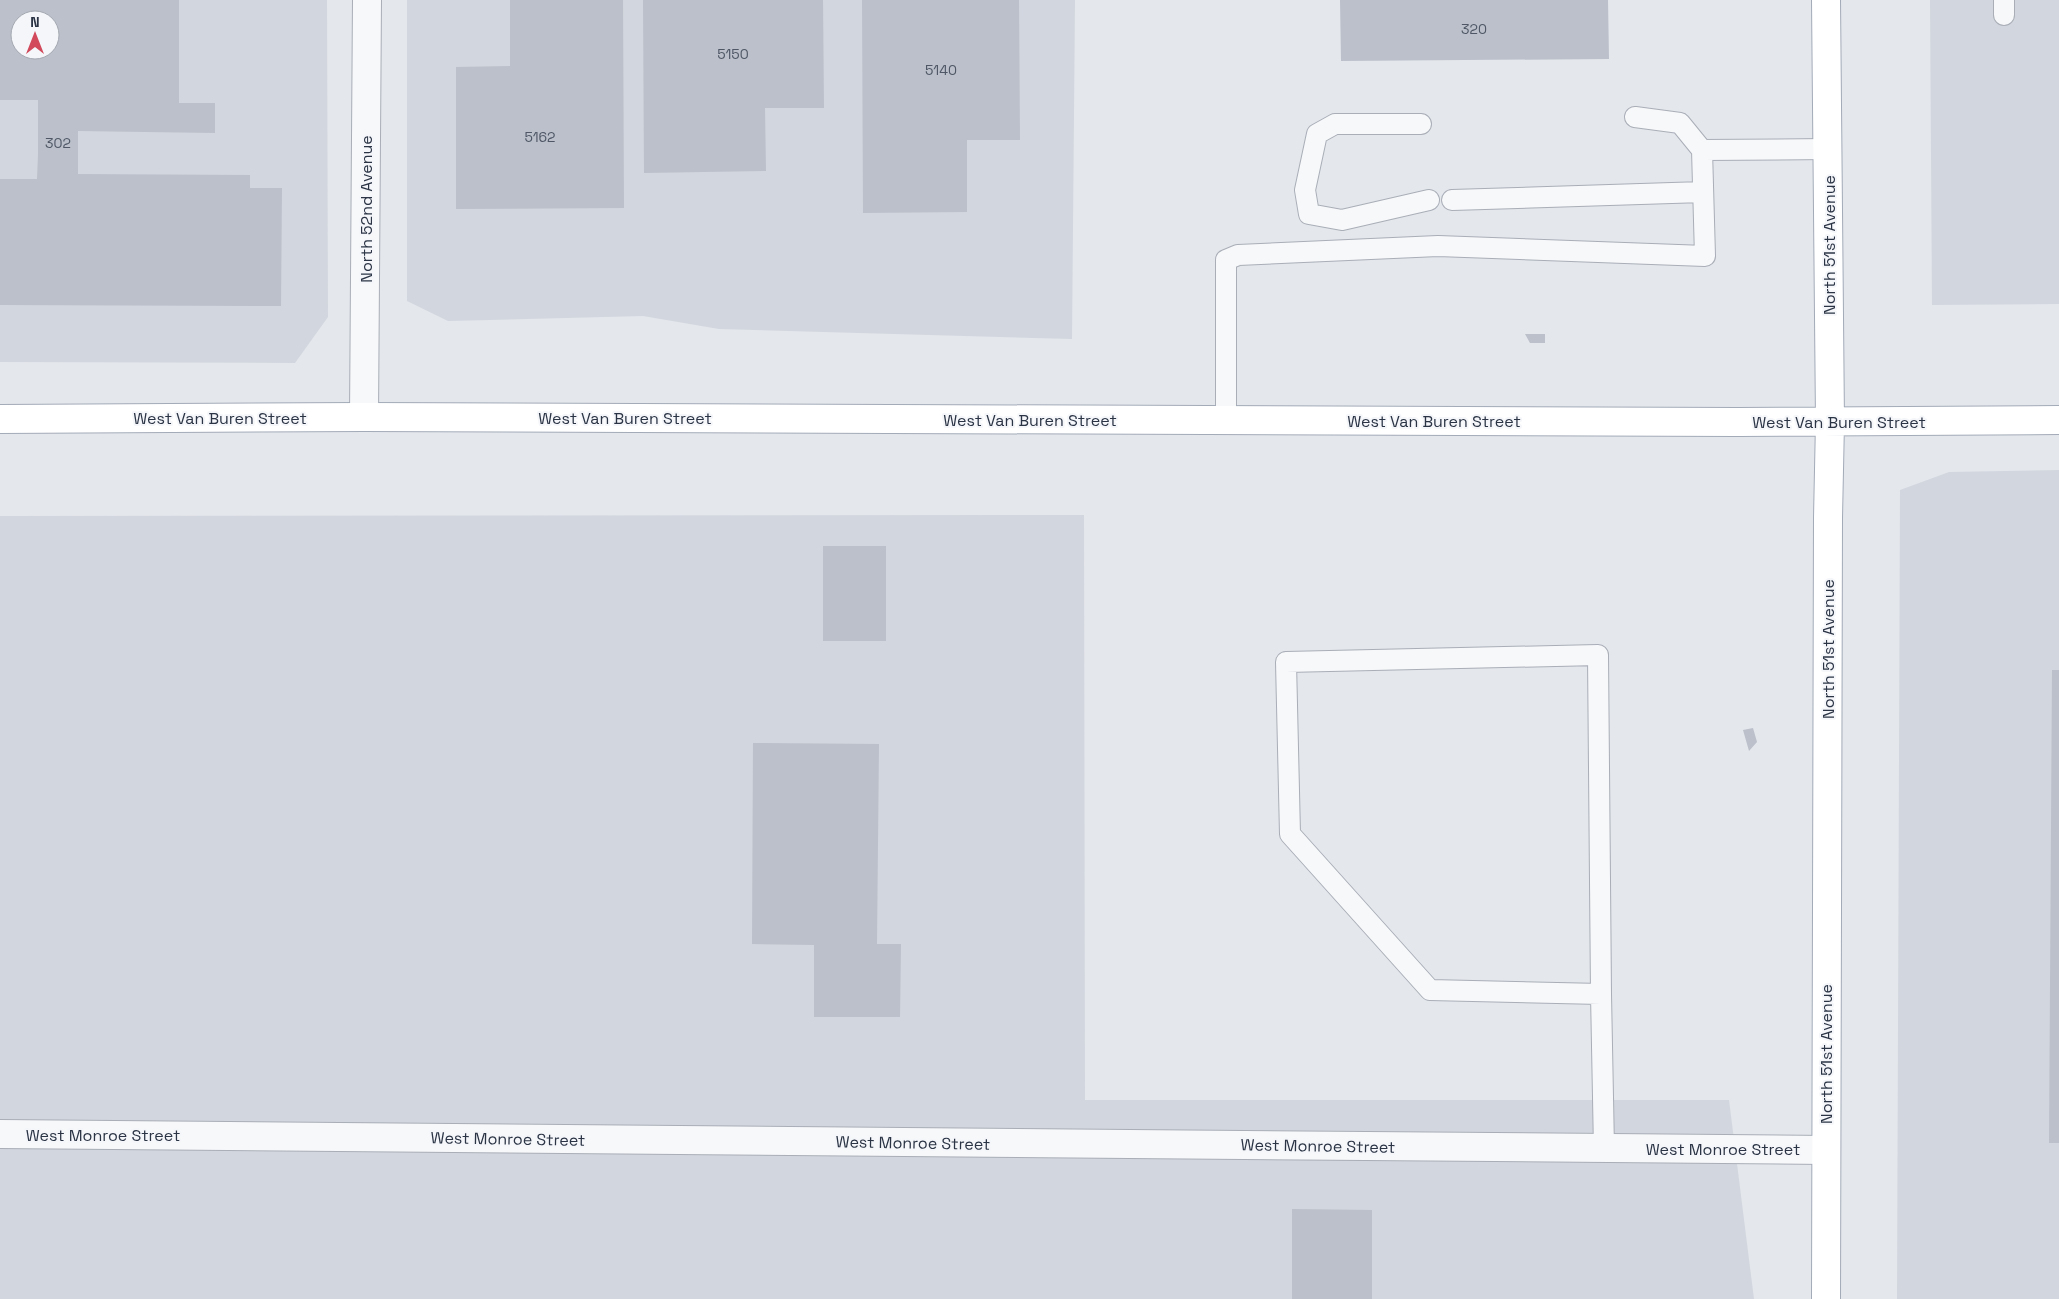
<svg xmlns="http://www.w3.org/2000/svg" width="2059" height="1299" viewBox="0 0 2059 1299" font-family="'Space Grotesk',sans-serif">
  <rect width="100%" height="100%" fill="#e4e7ec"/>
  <path fill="#d2d6de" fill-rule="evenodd" d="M0 0H327L328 317 295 363 0 362ZM20 20H50V50H20Z
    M407 0H1075L1072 339 719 329 643 316 448 321 407 301Z
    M1930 0H2059V304L1932 305Z
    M2059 470V1299H1897L1900 490 1949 472Z
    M1084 515 1085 1100H1729L1754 1299H0V516Z"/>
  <path fill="#bbc0ca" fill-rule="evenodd" d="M0 0H179V103H215V133L78 131V174L250 175V188H282L281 306 0 305V179H37L38 155V100H0ZM20 20H50V50H20Z
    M510 0H623L624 208 456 209V67L510 66Z
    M643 0H823L824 108H765L766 171 644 173Z
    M862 0H1019L1020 140H967V212L863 213Z
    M1340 0H1608L1609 59 1341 61Z
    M1525 334H1545V343H1530Z
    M823 546H886V641H823Z
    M2052 670H2059V1143H2049Z
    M1753 728 1757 742 1749 751 1743 730Z
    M753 743 879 744 877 944H901L900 1017H814V945L752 944Z
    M1292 1209 1372 1210V1299H1292Z"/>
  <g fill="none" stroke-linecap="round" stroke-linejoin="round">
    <g stroke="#a9aeb7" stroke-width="22">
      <path id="service" d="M2004 15V0
        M1421 124H1335L1317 134 1305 190 1309 214 1342 220 1429 200
        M1702 150 1828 149
        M1452 200 1703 192
        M1226 420V260L1238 255 1438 246 1705 256 1702 150 1680 123 1635 117
        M1601 994 1430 990 1290 834 1286 662 1598 655 1601 994 1604 1149"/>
    </g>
    <g stroke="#a9aeb7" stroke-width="30">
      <path id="minor" d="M364 417 367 0
        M0 1134 1826 1150"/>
    </g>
    <g stroke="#a3abb8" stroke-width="30">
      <path id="primary" d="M0 419 364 417 1738 422 2059 420
        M1826 1299 1828 518 1830 422 1826 0"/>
    </g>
    <use href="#service" stroke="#f7f8fa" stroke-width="20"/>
    <use href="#minor" stroke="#f7f8fa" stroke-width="28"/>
    <use href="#primary" stroke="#fff" stroke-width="28"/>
  </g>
  <g text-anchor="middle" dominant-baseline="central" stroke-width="4" stroke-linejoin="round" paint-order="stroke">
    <g font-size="14" fill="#4f5766">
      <text x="1474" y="29">320</text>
      <text x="733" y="54">5150</text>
      <text x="941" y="70">5140</text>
      <text x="540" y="137">5162</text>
      <text x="58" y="143">302</text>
    </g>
    <g font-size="16" fill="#2b3445" stroke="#f4f6f9">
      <text transform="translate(366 209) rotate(-90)">North 52nd Avenue</text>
      <text transform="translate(1829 245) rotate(-90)">North 51st Avenue</text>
      <text x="220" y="418">West Van Buren Street</text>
      <text x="625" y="418">West Van Buren Street</text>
      <text x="1030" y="420">West Van Buren Street</text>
      <text x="1434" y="421">West Van Buren Street</text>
      <text x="1839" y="422">West Van Buren Street</text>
      <text transform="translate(1828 649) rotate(-90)">North 51st Avenue</text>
      <text transform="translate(1826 1054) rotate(-90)">North 51st Avenue</text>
      <text x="103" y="1135">West Monroe Street</text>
      <text transform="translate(508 1139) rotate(1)">West Monroe Street</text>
      <text transform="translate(913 1143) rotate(1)">West Monroe Street</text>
      <text transform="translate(1318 1146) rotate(1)">West Monroe Street</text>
      <text x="1723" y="1149">West Monroe Street</text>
    </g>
  </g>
  <g transform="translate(35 35)"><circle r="24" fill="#f4f6f9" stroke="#a4a8b1"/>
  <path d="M0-4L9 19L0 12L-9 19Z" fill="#d1495b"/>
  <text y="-8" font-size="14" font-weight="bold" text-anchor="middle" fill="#2b3445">N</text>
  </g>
</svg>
